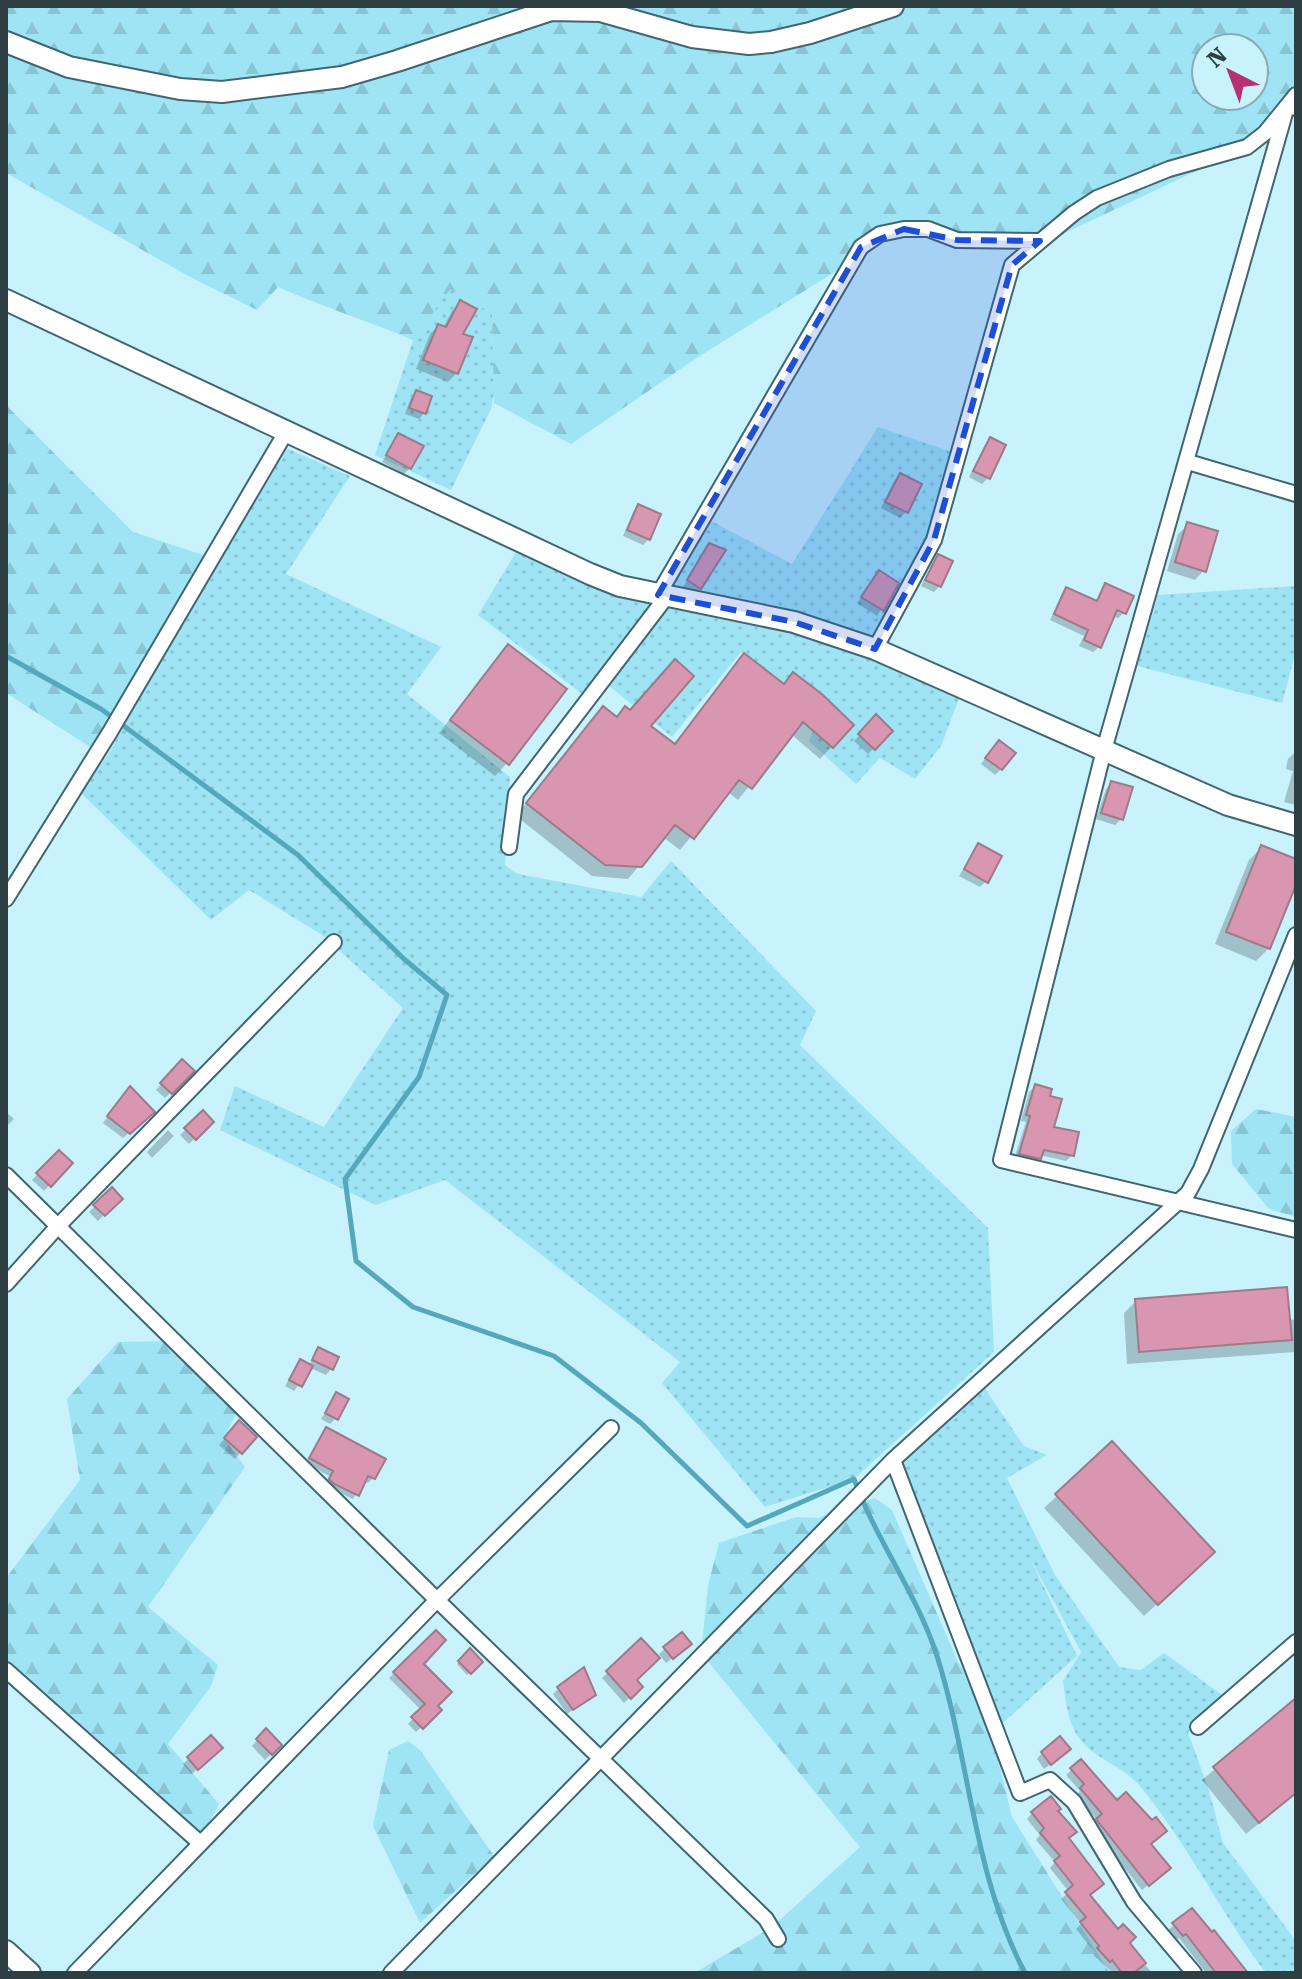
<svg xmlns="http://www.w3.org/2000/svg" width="1302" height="1979" viewBox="0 0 1302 1979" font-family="'Roboto Serif',serif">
  <defs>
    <pattern id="grass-dots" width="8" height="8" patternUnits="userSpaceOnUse" patternTransform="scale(2)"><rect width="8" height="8" fill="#9fe4f5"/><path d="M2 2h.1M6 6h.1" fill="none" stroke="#89c5d3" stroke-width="1.8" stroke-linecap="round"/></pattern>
    <pattern id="forest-firs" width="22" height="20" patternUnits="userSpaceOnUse" patternTransform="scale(2)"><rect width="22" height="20" fill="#9fe4f5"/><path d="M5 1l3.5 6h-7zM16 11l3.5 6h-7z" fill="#89c5d3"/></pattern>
  </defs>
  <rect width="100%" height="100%" fill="#c8f2fc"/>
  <path fill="url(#grass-dots)" d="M449 288 492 313 494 394 491 409 451 490 375 455 413 340Z
    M878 427 958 454 934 540 878 643 817 633 963 688 941 746 915 779 880 758 856 784 809 741 827 700 784 684 741 652 672 737 603 681 667 596 698 514 792 564Z
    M279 445 350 476 286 574 441 647 407 694 510 777 505 865 516 873 523 875 641 897 671 861 816 1011 800 1045 988 1228 994 1352 854 1479 765 1507 662 1383 680 1362 445 1180 376 1205 220 1130 235 1086 324 1127 403 1008 322 935 249 890 211 920 80 792 109 753Z
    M522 542 658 595 585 696 478 615Z
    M1296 586V651L1282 703 1137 666 1158 595Z
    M980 1381 1024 1446 1047 1455 1007 1478 1055 1575 1119 1667 1141 1670 1164 1653 1229 1700 1188 1732 1209 1791 1223 1843 1296 1941V1973H1266C1220 1912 1187 1842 1138 1784 1122 1766 1094 1758 1080 1739 1067 1722 1066 1700 1063 1681L1081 1652 1029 1556 1077 1656 996 1729 893 1460Z"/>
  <path fill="url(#forest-firs)" fill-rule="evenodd" d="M6 6H1296V110L1247 147 1031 249 904 229 698 357 571 444 494 403 492 313 450 289 413 340C368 321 323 307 278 287L257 310 192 278 6 173ZM1206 48H1254V96H1206Z
    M6 405 133 532 212 558 98 752 6 693Z
    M1256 1109 1296 1117V1217L1269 1209 1232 1164 1231 1131Z
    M175 1341 240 1406 224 1438 245 1467 148 1607 218 1665 211 1686 168 1744 219 1804 199 1842 6 1670V1578L80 1480 67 1399 118 1342Z
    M875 1498 892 1510 958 1662 982 1694 1012 1817 1110 1973H694L771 1928 860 1847 701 1653 708 1586 719 1543 796 1517 818 1518Z
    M408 1741 420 1750 494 1856 420 1923 373 1826 389 1750Z"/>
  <path fill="#0003" d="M461 303 457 373 448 382 416 369 430 334 438 326 443 328 452 311Z
    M416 393 424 413 419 419 405 414 411 398Z
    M399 435 410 468 404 474 382 462Z
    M990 439 988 478 982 484 969 477 985 445Z
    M900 476 906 512 900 518 881 508 894 481Z
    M638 506 649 539 643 545 623 536 633 512Z
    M1188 525 1204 570 1195 580 1167 571 1178 534Z
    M710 545 700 588 694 594 683 587Z
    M938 557 940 586 934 592 921 586 932 563Z
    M879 572 897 584 877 616 857 603Z
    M1106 585 1124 613 1118 618 1112 616 1099 647 1093 652 1079 646 1084 636 1050 620 1061 596 1067 590 1095 603Z
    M508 647 507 763 495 776 439 733Z
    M744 656 783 685 793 675 851 725 820 759 791 734 738 800 728 792 680 850 663 837 628 879 592 876 516 816 603 708 616 718 648 726 673 745Z
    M877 717 891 731 868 754 854 741Z
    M993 748 1001 769 995 775 981 764Z
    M1293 754 1296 755V805L1284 802 1293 771 1286 769 1288 759Z
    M1112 783 1121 819 1115 825 1096 819 1106 789Z
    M978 846 986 881 980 887 959 876Z
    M1262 847 1296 861V879L1269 948 1256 961 1215 944 1249 860Z
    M182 1062 192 1071 165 1098 156 1090Z
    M1035 1086 1052 1128 1072 1155 1066 1161 1040 1155 1034 1164 1014 1159 1026 1122 1021 1121 1029 1092Z
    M124 1095 152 1112 123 1138 103 1123Z
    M6 1112 14 1119 6 1127Z
    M203 1113 211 1122 189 1144 180 1135Z
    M168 1130 174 1136 152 1158 147 1152Z
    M59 1152 70 1163 44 1191 32 1180Z
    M112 1190 120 1199 98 1221 89 1212Z
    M1136 1301 1296 1320V1352L1127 1364 1124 1313Z
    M319 1350 337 1358 331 1369 326 1375 310 1368 294 1391 285 1386 295 1368 300 1362 308 1366Z
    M337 1395 336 1418 330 1424 321 1419Z
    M239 1423 254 1437 235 1459 219 1445Z
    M326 1429 373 1478 368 1483 364 1481 353 1499 329 1488 325 1485 329 1476 306 1463Z
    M1112 1444 1200 1564 1144 1616 1044 1508Z
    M436 1633 421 1664 435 1706 439 1710 416 1732 408 1724 421 1710 389 1678Z
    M682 1634 684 1649 666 1663 659 1654Z
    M641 1641 634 1681 641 1687 624 1703 602 1678Z
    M470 1651 480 1662 467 1675 457 1664Z
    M559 1688 594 1694 567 1714 553 1694Z
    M1296 1700V1793L1246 1834 1202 1780Z
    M266 1731 280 1745 265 1760 252 1746Z
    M211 1738 220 1748 192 1774 183 1764Z
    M1042 1753 1063 1755 1044 1769 1037 1759Z
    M1080 1762 1148 1845 1162 1874 1142 1890 1091 1826 1097 1820 1076 1795 1080 1791 1066 1775Z
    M1056 1811 1088 1895 1152 1973H1113L1093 1955 1095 1953 1076 1929 1081 1924 1061 1899 1069 1892 1050 1868 1055 1862 1036 1840 1040 1835 1027 1819 1032 1813Z
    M1174 1925 1211 1935 1247 1973H1206L1179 1938 1176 1940 1168 1930Z"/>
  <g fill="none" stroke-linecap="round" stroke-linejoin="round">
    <path stroke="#55a8bb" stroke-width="5" d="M6 656 101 709 298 855 404 959 447 995 419 1077 345 1179 356 1261 413 1307 554 1356 641 1423 747 1526 854 1479C876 1540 917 1594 937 1656 970 1760 973 1875 1025 1973"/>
  </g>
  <path fill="#d896b0" stroke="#9d7b88" stroke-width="2" d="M460 300 477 309 463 334 473 337 458 374 423 360 438 324 446 327Z
    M416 390 432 396 426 414 409 408Z
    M398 433 424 446 411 469 386 455Z
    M990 437 1006 445 990 479 973 471Z
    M900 473 922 484 908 513 885 502Z
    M638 504 661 514 650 540 627 530Z
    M1187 522 1218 531 1206 572 1175 562Z
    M709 543 726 550 701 589 687 580Z
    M938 554 953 561 941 587 925 580Z
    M879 570 899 583 884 611 861 597Z
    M1105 583 1134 596 1126 614 1117 610 1101 648 1084 640 1088 630 1054 614 1066 587 1097 601Z
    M508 644 567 689 509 765 450 720Z
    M744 653 784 684 793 672 823 695 854 725 833 748 803 722 752 789 739 780 694 839 675 825 642 867 605 865 526 803 603 706 617 717 625 706 630 710 675 659 694 676 651 726 675 744Z
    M876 714 893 731 875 750 858 734Z
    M999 740 1016 753 1002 770 985 758Z
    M1111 781 1133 787 1123 820 1101 813Z
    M978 843 1002 856 988 883 964 869Z
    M1261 845 1296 859V885L1270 949 1226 932Z
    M182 1059 195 1071 172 1094 160 1083Z
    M1035 1084 1052 1089 1050 1096 1062 1099 1054 1127 1079 1132 1074 1156 1044 1150 1041 1159 1019 1154 1030 1116 1026 1115Z
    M130 1086 155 1112 130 1134 107 1116Z
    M203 1110 214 1122 196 1140 184 1128Z
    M59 1150 73 1163 51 1187 36 1173Z
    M112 1187 123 1199 105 1216 93 1205Z
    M1287 1287 1292 1340 1139 1352 1135 1299Z
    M318 1347 339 1357 333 1370 312 1360Z
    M300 1359 313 1366 302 1387 289 1380Z
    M336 1392 349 1399 338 1420 325 1413Z
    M239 1420 257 1437 242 1454 224 1438Z
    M326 1427 386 1459 375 1479 368 1476 359 1496 334 1484 329 1479 333 1471 309 1458Z
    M1112 1441 1215 1552 1158 1605 1055 1494Z
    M436 1630 446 1640 424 1664 452 1692 438 1706 442 1710 423 1729 411 1717 425 1704 393 1672Z
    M682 1632 692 1644 673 1659 663 1647Z
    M641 1638 660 1658 637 1680 643 1687 631 1699 606 1671Z
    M470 1648 483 1662 471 1674 458 1661Z
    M584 1667 596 1695 573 1710 557 1687Z
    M1296 1698V1793L1259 1823 1213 1767Z
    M266 1728 282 1745 272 1755 256 1739Z
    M211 1735 223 1748 198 1770 187 1757Z
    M1060 1736 1071 1749 1051 1765 1041 1752Z
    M1081 1759 1117 1800 1126 1792 1152 1820 1156 1817 1167 1831 1151 1844 1171 1868 1149 1886 1096 1819 1102 1814 1080 1788 1084 1784 1070 1768Z
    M1051 1796 1061 1809 1058 1811 1077 1832 1069 1838 1104 1884 1090 1895 1118 1929 1123 1924 1136 1937 1130 1943 1146 1963 1134 1973H1122L1112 1960 1110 1962 1097 1948 1099 1946 1080 1922 1086 1917 1065 1892 1073 1885 1054 1861 1060 1856 1040 1833 1044 1828 1031 1812Z
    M1192 1908 1212 1932 1214 1930 1248 1973H1216L1186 1934 1183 1936 1172 1923Z"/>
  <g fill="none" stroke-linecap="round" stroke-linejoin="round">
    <g stroke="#406670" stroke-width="18">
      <path id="street" d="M1296 108 1287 106 1104 750 1001 1160 1296 1230
        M1188 462 1296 494
        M658 595 861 247 880 234 904 229H928L957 240 1040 241
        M875 649 934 540 1012 265 1074 213 1097 198 1169 169 1247 147 1265 133 1296 95
        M509 847 516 794 667 596
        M6 899 110 732 286 432
        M6 1175 437 1600 766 1919 778 1939
        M6 1284 58 1226 334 942
        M893 1460 1020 1793 1050 1780 1074 1802 1134 1902 1194 1973
        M6 1670 199 1842
        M1198 1727 1296 1642
        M75 1973 437 1600 611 1428
        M391 1973 893 1460 1188 1193 1201 1169 1296 935"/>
    </g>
    <g stroke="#406670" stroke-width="24">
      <path id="secondary" d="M6 42 69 67 180 89 222 92 342 77 397 61 551 10 600 11 692 37 749 44 771 42 810 33 893 6
        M6 300 590 574 620 586 794 622 875 649 1228 805 1296 825
        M6 1951 30 1973"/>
    </g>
    <use href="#street" stroke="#fff" stroke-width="14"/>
    <use href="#secondary" stroke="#fff" stroke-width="20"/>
  </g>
  <path fill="#1d4ed8" fill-opacity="0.2" stroke="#1d4ed8" stroke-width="6" stroke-dasharray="16 10" stroke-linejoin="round" d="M904 229 957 240 1040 241 1012 265 934 540 875 649 794 622 658 595 861 247Z"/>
  <rect width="1302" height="1979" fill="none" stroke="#2e3f43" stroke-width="16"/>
  <g transform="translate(1230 72) rotate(318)"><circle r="38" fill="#c8f2fc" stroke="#8aaab2" stroke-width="2"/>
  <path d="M0-6L14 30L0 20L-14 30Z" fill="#b53074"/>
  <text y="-12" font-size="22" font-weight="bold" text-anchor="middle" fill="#2e3f43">N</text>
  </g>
</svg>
